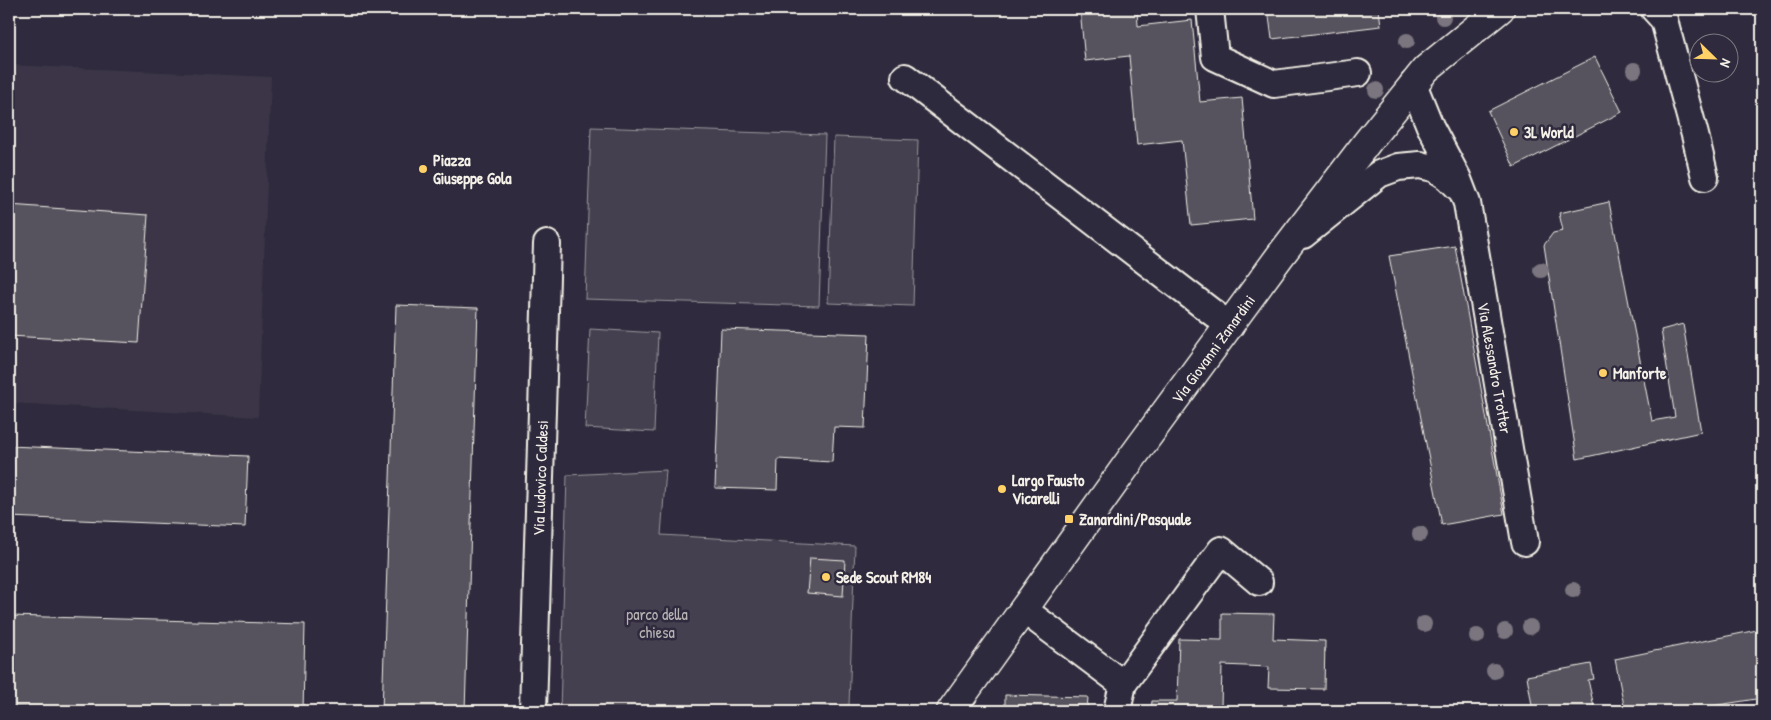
<svg xmlns="http://www.w3.org/2000/svg" width="1771" height="720" viewBox="0 0 1771 720" font-family="'Patrick Hand',sans-serif">
  <rect width="100%" height="100%" fill="#2f2a3d"/>
  <filter id="ink" filterUnits="userSpaceOnUse"><feTurbulence type="fractalNoise" baseFrequency=".02" numOctaves="2"/><feDisplacementMap in="SourceGraphic" scale="10" xChannelSelector="R" yChannelSelector="G"/><feConvolveMatrix kernelMatrix="1 2 1 2 8 2 1 2 1" color-interpolation-filters="sRGB"/></filter>
  <g filter="url(#ink)">
    <path fill="#3b3647" d="M9 65 271 77 258 417 9 403Z"/>
    <path fill="#454050" stroke="#9c989c" d="M591 127 825 135 819 306 585 299Z
      M834 137 918 140 913 306 828 303Z
      M590 329 658 333 654 432 585 428Z
      M666 470 661 535 855 546 849 705 814 708V711H560L567 475Z"/>
    <path fill="#56525f" stroke="#f4f1e8" d="M1080 9H1137L1138 26 1192 20 1200 102 1242 98 1253 219 1191 225 1182 140 1137 145 1129 56 1085 61Z
      M1268 9H1379L1381 26 1272 39Z
      M1595 57 1622 112 1514 167 1488 111Z
      M1609 202 1652 421 1675 417 1661 330 1683 324 1701 432 1577 459 1544 245 1553 233 1563 231 1559 213Z
      M9 205 148 215 139 343 9 336Z
      M1455 246 1504 514 1442 525 1389 256Z
      M396 305 478 308 465 711H382Z
      M721 329 869 334 865 428 834 427 832 462 778 459 777 490 715 488Z
      M9 446 248 456 245 527 9 517Z
      M810 558 845 560 843 596 807 593Z
      M1222 613 1274 614 1273 639 1325 641 1324 689 1268 688 1269 667 1222 665 1221 708H1206L1205 711H1151L1152 701H1177L1179 639 1222 640Z
      M9 616 305 624 303 711H161L9 707Z
      M1762 629V698L1681 711H1625L1615 659Z
      M1591 664 1594 679 1588 680 1595 711H1533L1527 676Z
      M1005 695 1088 697 1087 711H1005Z"/>
    <g fill="none" stroke-linecap="round" stroke-linejoin="round">
      <g stroke="#f4f1e8" stroke-width="30">
        <path id="minor" d="M1210 9 1215 57 1274 84 1358 73
          M1654 9 1664 20 1695 135 1705 177
          M905 77 1230 326
          M1413 84 1430 126 1457 177 1467 203 1525 542
          M1303 235 1379 174 1398 167 1420 165 1434 168 1448 177 1459 188
          M1024 610 1123 684
          M533 711 547 244
          M1117 711 1123 684 1221 550 1259 582"/>
      </g>
      <g stroke="#f4f1e8" stroke-width="31">
        <path id="tertiary" d="M951 711 1134 455 1280 256 1368 141 1426 69 1500 9"/>
      </g>
      <use href="#minor" stroke="#2f2a3d" stroke-width="26"/>
      <use href="#tertiary" stroke="#2f2a3d" stroke-width="28"/>
    </g>
    <g fill="#7a757e">
      <circle cx="1443" cy="17" r="8"/>
      <circle cx="1407" cy="41" r="8"/>
      <circle cx="1634" cy="70" r="8"/>
      <circle cx="1376" cy="90" r="8"/>
      <circle cx="1541" cy="270" r="8"/>
      <circle cx="1420" cy="534" r="8"/>
      <circle cx="1573" cy="590" r="8"/>
      <circle cx="1424" cy="624" r="8"/>
      <circle cx="1530" cy="627" r="8"/>
      <circle cx="1505" cy="631" r="8"/>
      <circle cx="1477" cy="636" r="8"/>
      <circle cx="1494" cy="671" r="8"/>
    </g>
  </g>
  <g fill="#ffd166" stroke="#2f2a3d" stroke-width="2">
    <circle cx="1514" cy="132" r="5"/>
    <circle cx="423" cy="169" r="5"/>
    <circle cx="1603" cy="373" r="5"/>
    <circle cx="1002" cy="489" r="5"/>
    <rect x="1064" y="514" width="10" height="10" rx="2.5"/>
    <circle cx="826" cy="577" r="5"/>
  </g>
  <g text-anchor="middle" dominant-baseline="central" stroke-width="5" stroke-linejoin="round" paint-order="stroke">
    <g font-size="16" font-weight="bold" fill="#f4f1e8" stroke="#2f2a3d" text-anchor="start">
      <text x="1524" y="132">3L World</text>
      <text x="433" y="160">Piazza<tspan x="433" dy="18">Giuseppe Gola</tspan></text>
      <text x="1613" y="373">Manforte</text>
      <text x="1012" y="480">Largo Fausto<tspan x="1012" dy="18">Vicarelli</tspan></text>
      <text x="1079" y="519">Zanardini/Pasquale</text>
      <text x="836" y="577">Sede Scout RM84</text>
    </g>
    <g font-size="16" fill="#f4f1e8" stroke="#2f2a3d">
      <text transform="translate(1213 349) rotate(-54)">Via Giovanni Zanardini</text>
      <text transform="translate(1495 368) rotate(80)">Via Alessandro Trotter</text>
      <text transform="translate(540 478) rotate(-88)">Via Ludovico Caldesi</text>
    </g>
    <g font-size="16" fill="#b7b3b3" stroke="#2f2a3d">
      <text x="657" y="614">parco della<tspan x="657" dy="18">chiesa</tspan></text>
    </g>
  </g>
  <rect width="1771" height="720" fill="none" stroke="#2f2a3d" stroke-width="30"/>
  <rect x="15" y="15" width="1741" height="690" fill="none" stroke="#f4f1e8" stroke-width="2" filter="url(#ink)"/>
  <g transform="translate(1714 58) rotate(113)"><circle r="24" fill="#2f2a3d" stroke="#7e7a81"/>
  <path d="M0-4L9 19L0 12L-9 19Z" fill="#ffd166"/>
  <text y="-8" font-size="14" font-weight="bold" text-anchor="middle" fill="#f4f1e8">N</text>
  </g>
</svg>
